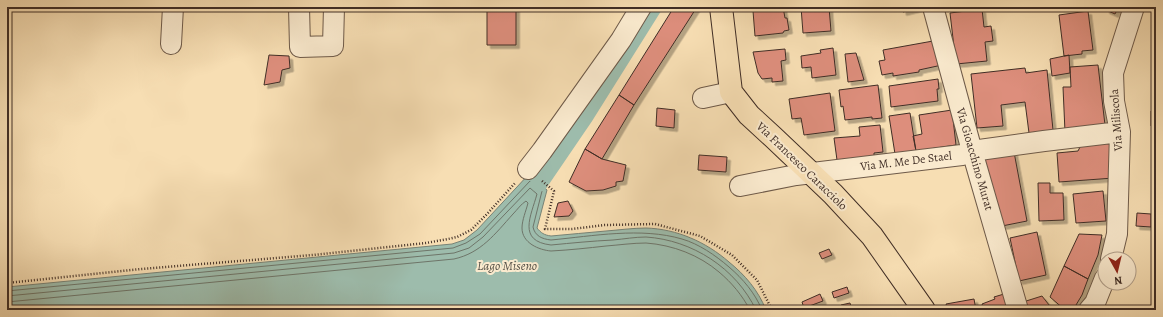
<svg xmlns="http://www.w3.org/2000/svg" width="1163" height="317" viewBox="0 0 1163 317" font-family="Alegreya,serif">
  <defs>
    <filter id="shadow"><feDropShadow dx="3.5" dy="3.5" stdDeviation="0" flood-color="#0004"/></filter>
  </defs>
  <rect width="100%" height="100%" fill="#f7deb3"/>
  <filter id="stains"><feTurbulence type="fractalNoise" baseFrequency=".005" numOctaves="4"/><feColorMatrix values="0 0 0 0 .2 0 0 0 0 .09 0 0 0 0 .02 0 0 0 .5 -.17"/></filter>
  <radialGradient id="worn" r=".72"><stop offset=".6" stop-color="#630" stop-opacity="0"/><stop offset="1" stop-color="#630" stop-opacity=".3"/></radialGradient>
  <path fill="#9dbcac" stroke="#788376" d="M529 174 547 190 537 228C541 233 544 235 551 236 569 234 588 233 606 231 619 230 633 228 646 228 677 229 706 242 729 262 745 275 758 290 766 310H7V287L452 244 464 240 477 230Z"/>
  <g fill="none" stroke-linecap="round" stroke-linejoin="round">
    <path stroke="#6e7569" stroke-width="1" d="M7 291 453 248 466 243 480 234 530 181 542 191 533 227C535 236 542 239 551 240 593 236 641 227 682 239 699 244 715 255 729 267 743 279 755 293 762 310
      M7 296 454 253 469 248 483 237 530 188 537 194C531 216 517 241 551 245 572 243 592 241 613 240 624 239 635 237 646 237 692 240 736 268 756 310
      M7 302 454 259C481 253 495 234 513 214 517 210 521 204 526 201L528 203C526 211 522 220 522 228 522 243 539 250 551 251 570 250 588 248 606 246 619 245 633 243 646 243 673 245 699 255 719 272 732 283 742 295 750 310"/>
    <path stroke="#9dbcac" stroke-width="18" d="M539 183 584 117 653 7"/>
  </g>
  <path fill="#dd8e7c" stroke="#402e26" filter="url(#shadow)" d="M487 7H516V45H487Z
    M674 7H697L634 105 619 95Z
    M757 7H783L785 18H787L789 30 784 31 783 33 755 36 753 11 757 10Z
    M801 7H829L831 31 803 33Z
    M902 7H923L903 12Z
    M1106 7H1122V8H1118L1115 14 1106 10Z
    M982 9 984 27 991 26 993 41 985 42 987 61 956 64 950 13Z
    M1088 11 1093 50 1082 51V54L1064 56 1059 15Z
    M933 41 942 65 919 70V72L893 76V73L882 75 879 61 885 60 883 50Z
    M833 48 836 75 812 78 811 67 802 68 801 56 821 53 820 50Z
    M785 49 786 60 781 61 783 81 772 82V78L762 79 758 73 753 52Z
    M856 53 864 80 848 82 845 54Z
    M1156 54V69L1152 68Z
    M269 55 289 56 290 68 282 70 280 82 264 85Z
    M1069 55 1070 73 1052 76 1050 59Z
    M1098 65 1105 125 1065 132 1063 87H1071L1070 67Z
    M1025 68 1026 73 1047 70 1053 130 1029 133 1025 102 1001 105 1003 126 977 128 971 74Z
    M938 79 939 89H937L938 101 891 107 889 86Z
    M878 85 882 118 872 119V117L845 120 843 106 841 107 839 90Z
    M830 93 835 131 804 135 801 118 792 119 789 99Z
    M619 95 634 105 602 159 585 149Z
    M657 108 675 110 674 128 656 126Z
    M952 110 956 145 916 151 913 136 922 134 919 115Z
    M1151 111H1156V126H1151Z
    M910 113 916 151 895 154 889 116Z
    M880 125 883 152 874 153V156L837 160 834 138 860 136 859 127Z
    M1111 143 1114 178 1059 182 1057 153 1078 151 1081 145Z
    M585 149 602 159 626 165 623 181 616 182V186L603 190 586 191 569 182Z
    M1014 152 1027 221 997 227 984 157Z
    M699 155 727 157 726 172 698 170Z
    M1154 176H1156V190H1154Z
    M1038 183H1050V193H1063L1064 220 1039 221Z
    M1103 191 1106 221 1076 223 1073 194Z
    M568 201 573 211 569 216 554 217 558 203Z
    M1137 213 1151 214V227L1136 226Z
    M1037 232 1046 275 1019 281 1010 238Z
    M1079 234 1102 235 1098 255 1088 279 1064 266Z
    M829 249 832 255 822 259 819 253Z
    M1064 266 1088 279 1082 295 1073 310H1065L1050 297Z
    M847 287 849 293 834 298 832 292Z
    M820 294 823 301 804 308 802 302Z
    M1004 294 1010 310H984L982 304 995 299 994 297Z
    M1042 296 1053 310H1026L1023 302Z
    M974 299 976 310H948L946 304Z
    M850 303 852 310H842L841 305Z"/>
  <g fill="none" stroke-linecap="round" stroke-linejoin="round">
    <g stroke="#6e5a49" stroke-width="22">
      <path id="minor" d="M299 7 300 47 333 46 334 7
        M933 7 972 151 1018 310
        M171 44 173 7
        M703 98 731 92
        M528 169 542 151 621 40 641 7
        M740 186 796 175 962 155 972 151 1044 141 1120 132
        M1111 259 1117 234 1120 132 1114 101 1113 73 1134 7
        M1089 310 1095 303 1105 278"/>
    </g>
    <g stroke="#402e26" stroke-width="24">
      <path id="major" d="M721 7 731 92 749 115 773 137 833 194 872 236 924 310"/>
    </g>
    <path stroke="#402e26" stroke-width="2.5" stroke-dasharray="1 2" stroke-linecap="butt" d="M542 181 554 191 545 229H572L605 225 655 224 700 236 732 255 757 280 772 310
      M7 283 141 269 313 255 426 243 448 239 457 237 471 230 488 213 516 182"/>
    <use href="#minor" stroke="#faeace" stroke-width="20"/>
    <use href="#major" stroke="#f7deb3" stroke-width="22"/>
  </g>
  <g text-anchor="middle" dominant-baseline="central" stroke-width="4" stroke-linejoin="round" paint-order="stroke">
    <g font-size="12" fill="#402e26" stroke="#faeace">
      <text transform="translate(1116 120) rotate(-94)">Via Miliscola</text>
      <text transform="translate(975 159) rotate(74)">Via Gioacchino Murat</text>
      <text transform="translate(906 161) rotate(-7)">Via M. Me De Stael</text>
      <text transform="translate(802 166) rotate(44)">Via Francesco Caracciolo</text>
    </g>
    <g font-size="13" font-style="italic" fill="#575248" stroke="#faeace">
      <text x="507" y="265">Lago Miseno</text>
    </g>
  </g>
  <rect width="1163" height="317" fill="none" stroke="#f7deb3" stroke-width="24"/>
  <rect x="8" y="8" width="1147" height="301" fill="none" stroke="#402e26" stroke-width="2"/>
  <rect x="12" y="12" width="1139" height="293" fill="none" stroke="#402e26"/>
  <g transform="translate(1117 271) rotate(172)"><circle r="19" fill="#faeace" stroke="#b09f8b"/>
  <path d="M0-3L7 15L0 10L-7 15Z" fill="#8f2418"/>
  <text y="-6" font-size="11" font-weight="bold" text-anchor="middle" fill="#402e26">N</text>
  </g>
  <rect width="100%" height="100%" filter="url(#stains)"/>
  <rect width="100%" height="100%" fill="url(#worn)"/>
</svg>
